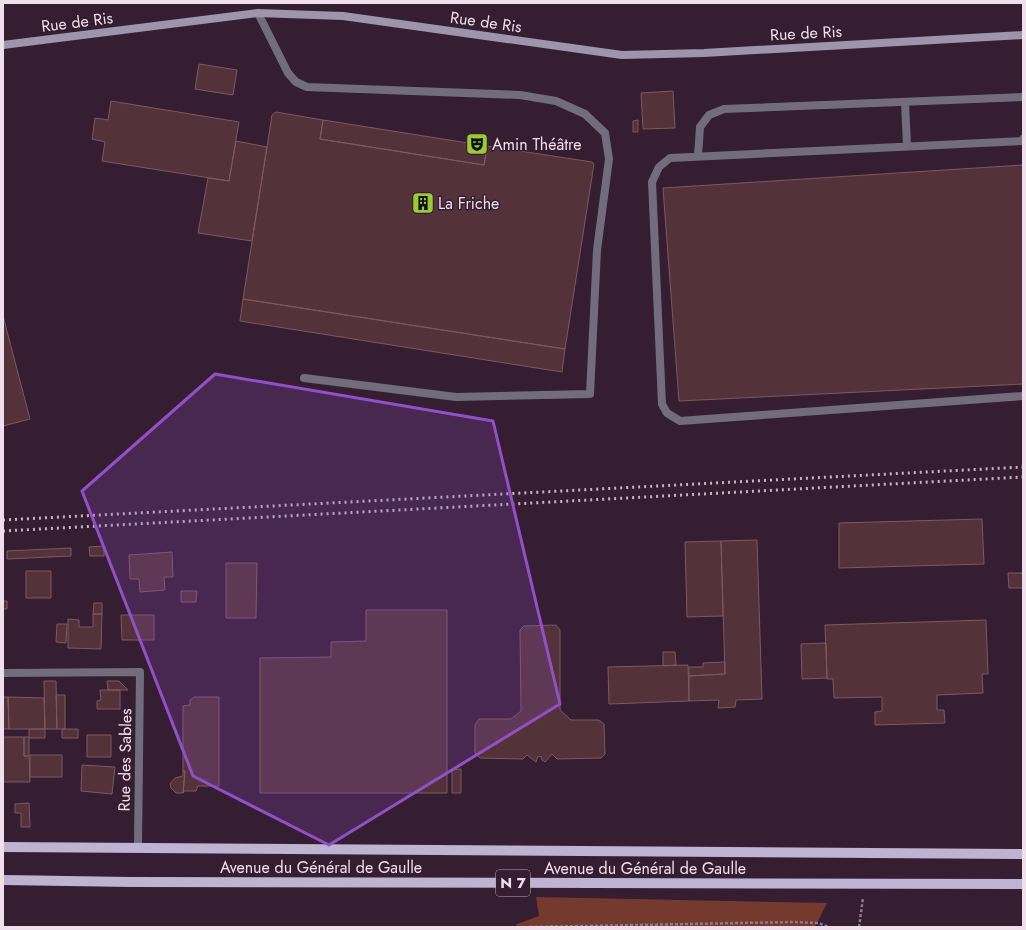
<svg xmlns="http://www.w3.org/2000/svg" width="1026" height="930" viewBox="0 0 1026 930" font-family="Jost,sans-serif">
  <rect width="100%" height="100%" fill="#361e32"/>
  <path fill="#743a2d" d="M536 897 827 903 815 927H516L517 924 539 916Z"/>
  <path fill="#53323a" stroke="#7d5961" d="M199 64 237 70 233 95 195 89Z
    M673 91 675 128 643 129 641 93Z
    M111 101 239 122 229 181 102 161 105 142 92 139 95 118 108 120Z
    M276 112 323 120 320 139 484 165 487 146 592 162 594 164 565 349 243 299 272 115Z
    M323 120 487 146 484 165 320 139Z
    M638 120V132H633V121Z
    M236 141 267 147 252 241 198 233 208 178 229 181Z
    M1023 165V384L679 401 663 188Z
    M243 299 565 349 562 372 240 321Z
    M3 316 30 419 3 426Z
    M982 519 984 564 839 568V523Z
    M757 540 762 699 736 700 735 707 718 708 719 700 689 701V676L725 674 721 541Z
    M721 541 723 616 687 617 685 542Z
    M104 546V556H90L89 547Z
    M71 548V556L7 559V551Z
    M172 552 173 577H164L165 590 140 592 139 579H130L129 555Z
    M226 563H257L256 618H226Z
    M26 571H51V598H26Z
    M1008 573H1023V588H1009Z
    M181 591H197L196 602H181Z
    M3 601H7V609H3Z
    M94 603H102V614H93Z
    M366 610H447V793H260V658L331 657V642L366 641Z
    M93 614H102L101 649 68 648V619L79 620V627H93Z
    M121 615H154V640H122Z
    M986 620 988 674H982L983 693 937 695V710H944L945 723 875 725V712L882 711V697L834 698 833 679H827L825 625Z
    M57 624H67L66 643 56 642Z
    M556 625 560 630V710L571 720H599L604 724 605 754 601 758 557 759 552 754 545 762 541 759 542 757 538 756 536 762 527 755 523 759 480 758 475 753V725L479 719H511L521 711 520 630 524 626Z
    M826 643 827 678 802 679 801 644Z
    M663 652H675L676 665 663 666Z
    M725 662V674L689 676V667H703V663Z
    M688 665 689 701 609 704 608 667Z
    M44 681H56L57 729H45Z
    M107 681H119L128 690H108Z
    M100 690H120V709H97V701L101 700Z
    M56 695H65V729H57Z
    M3 697H8L9 729H3Z
    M8 697 44 698 45 729H9Z
    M194 697H219V786H198L196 791H184L183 793 185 771H183V706L190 705V700Z
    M29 729H45V738H29Z
    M62 729H78V738H62Z
    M87 735H111V757H87Z
    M3 737H24V756H29L30 782H3Z
    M24 737H29V756H24Z
    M30 755H62V777H30Z
    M82 765 115 767 112 794 81 791Z
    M461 769V793H452V770Z
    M183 771H185L183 793H176L171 788 170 784 175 778 183 776Z
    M29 803 30 827H21V813H15V804Z"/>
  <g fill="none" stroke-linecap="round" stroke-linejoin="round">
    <path stroke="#8e798a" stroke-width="2.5" stroke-dasharray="3 2" stroke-linecap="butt" d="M530 927 794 922 818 923 829 927
      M859 927 863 898"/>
    <path stroke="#726d7c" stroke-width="8" d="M258 13 288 73 296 82 307 87 520 95 556 101 585 114 605 133 609 159 597 250 590 394 456 397 304 378
      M905 102 907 146
      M1023 139 1022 141 670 158 659 167 652 182 662 404 667 413 680 421 1023 396
      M698 156 700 127 709 115 724 109 1023 97"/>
    <path stroke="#726d7c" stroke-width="8" d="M3 673 140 672 138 848"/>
    <path stroke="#9d95ab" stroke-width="8" d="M3 45 258 13 343 16 622 55 704 53 1023 35"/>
    <path stroke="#beb3d0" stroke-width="10" d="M3 847 1023 854
      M3 880 131 882 1023 884"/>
    <path stroke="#c6b4c3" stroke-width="3" stroke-dasharray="2 4" stroke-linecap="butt" d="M3 520 1023 467
      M3 531 1023 477"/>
  </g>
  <path fill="#9250c8" fill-opacity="0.2" stroke="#9250c8" stroke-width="3" stroke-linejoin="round" d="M215 374 493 421 560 704 329 845 193 776 82 491Z"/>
  <defs>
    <g id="theatre-square" transform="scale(1.15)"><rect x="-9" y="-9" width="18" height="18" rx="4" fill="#98cb36" stroke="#361e32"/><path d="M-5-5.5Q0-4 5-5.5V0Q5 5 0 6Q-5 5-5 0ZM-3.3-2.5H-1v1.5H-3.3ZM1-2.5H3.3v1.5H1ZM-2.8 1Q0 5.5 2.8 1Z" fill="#111"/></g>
    <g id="building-square" transform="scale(1.15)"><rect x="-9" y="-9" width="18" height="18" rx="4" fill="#98cb36" stroke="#361e32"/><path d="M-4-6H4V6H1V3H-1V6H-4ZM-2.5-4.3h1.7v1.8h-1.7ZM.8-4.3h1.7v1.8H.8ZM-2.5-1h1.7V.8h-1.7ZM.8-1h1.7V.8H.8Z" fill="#111"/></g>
  </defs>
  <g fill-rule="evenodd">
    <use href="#theatre-square" x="477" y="144"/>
    <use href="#building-square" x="423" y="203"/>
  </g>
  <g text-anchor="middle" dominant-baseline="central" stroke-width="3" stroke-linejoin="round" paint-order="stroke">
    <rect fill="#361e32" stroke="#b8a6b5" stroke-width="1" x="496" y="870" width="34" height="26" rx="3"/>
    <g font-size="15" font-weight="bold" fill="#f0e0ed">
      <text x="513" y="883">N 7</text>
    </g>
    <g font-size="16" fill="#f0e0ed" stroke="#361e32">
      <text transform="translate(77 22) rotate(-7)">Rue de Ris</text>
      <text transform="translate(486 22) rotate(8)">Rue de Ris</text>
      <text transform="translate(806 33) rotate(-3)">Rue de Ris</text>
      <text transform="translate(125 760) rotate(-89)">Rue des Sables</text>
      <text x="321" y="867">Avenue du Général de Gaulle</text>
      <text x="645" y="868">Avenue du Général de Gaulle</text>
    </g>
    <g font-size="16" fill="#f0e0ed" stroke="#361e32" text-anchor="start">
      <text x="492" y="144">Amin Théâtre</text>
      <text x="438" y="203">La Friche</text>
    </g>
  </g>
  <rect width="1026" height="930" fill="none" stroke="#f0e0ed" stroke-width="8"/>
</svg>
